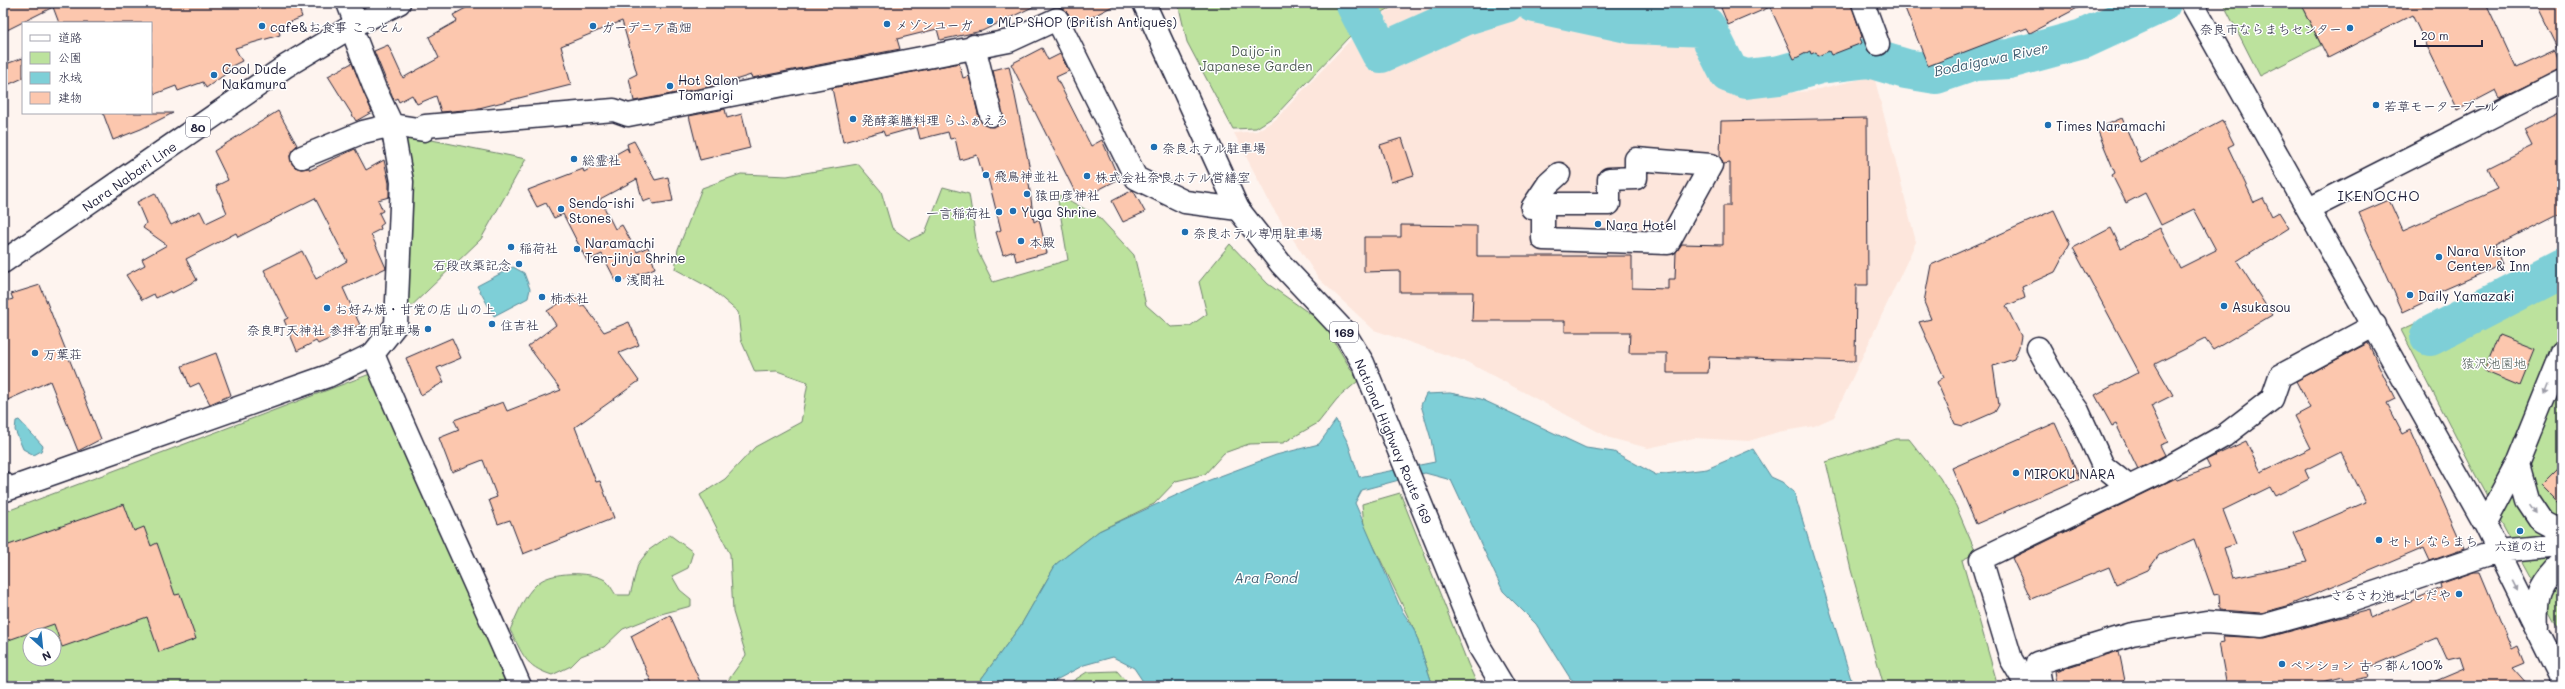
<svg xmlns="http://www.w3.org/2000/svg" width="2565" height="689" viewBox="0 0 2565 689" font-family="Mali,'Klee One',sans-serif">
  <rect width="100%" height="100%" fill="#fef4ef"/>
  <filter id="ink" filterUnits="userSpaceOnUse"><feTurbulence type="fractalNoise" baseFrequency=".025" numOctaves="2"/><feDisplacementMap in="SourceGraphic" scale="8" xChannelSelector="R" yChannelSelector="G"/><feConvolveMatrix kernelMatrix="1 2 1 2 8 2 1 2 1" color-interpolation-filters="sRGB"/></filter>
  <g filter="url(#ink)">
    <path fill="#fde6dc" d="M1405 3H1686L1728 84 1760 95 1810 91 1874 76 1916 242 1834 417 1814 426 1778 432 1749 441 1694 438 1648 448 1610 438 1467 362 1374 330 1319 279 1272 207 1234 133 1257 131 1276 119 1369 20Z"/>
    <path fill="#bce29d" stroke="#6f826c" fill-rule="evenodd" d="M1178 3H1400L1369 19 1348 38 1275 116 1256 128 1233 129 1187 42Z
      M2223 3H2300L2321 45 2260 76Z
      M402 134 526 159 481 239 400 317Z
      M858 164 881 191 892 228 909 240 925 233 943 187 969 194 978 252 993 282 1068 260 1057 194 1098 216 1134 255 1146 305 1171 327 1190 326 1207 314 1199 282 1230 244 1268 284 1323 323 1358 381 1337 399 1318 423 1283 443 1249 444 1224 453 1205 474 1176 481 1154 504 1099 531 1056 564 1021 625 976 686H724L746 655 733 612 730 554 700 495 725 479 755 447 801 422 808 382 777 371 755 372 741 340 738 312 710 288 675 269 678 249 702 188 741 174 787 176Z
      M2562 257V633L2475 474 2401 330Z
      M370 374 489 636 506 686H3V503L10 510ZM30 635H54V659H30Z
      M1896 439H1909L1940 478 1956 506 1976 553 1962 560 1998 686H1884L1851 570 1826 462Z
      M1400 493 1468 664 1478 686H1433L1414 629 1364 526 1362 504Z
      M670 535 693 552 688 568 672 576 680 590 691 599V606L661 614 623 629 604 647 581 656 571 666 552 675C524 666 523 654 510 630 517 615 524 595 537 584 550 571 590 571 605 580 609 583 613 591 616 595H630L638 564 649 550Z
      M1117 671 1130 686H1065L1087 672Z"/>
    <path fill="#7ecfd7" stroke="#598a99" d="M1289 3H1360L1346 6Z
      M513 267 524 273 530 289 528 298 494 316 477 286Z
      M1450 393 1481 399 1586 448 1614 452 1656 475 1707 469 1753 449 1771 477 1782 482 1794 492 1853 686H1580L1570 678 1536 624 1503 591 1451 480 1425 473 1362 490 1355 503 1401 609 1414 629 1433 686H1146L1134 668 1113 657 1084 665 1045 686H976L1021 625 1056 564 1099 531 1207 481 1276 455 1319 444 1336 420 1348 443 1359 477 1435 462 1431 439 1421 405 1426 394Z
      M19 420 43 446 41 451 34 455 23 449 15 430 16 421Z"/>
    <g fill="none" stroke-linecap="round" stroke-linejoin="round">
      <path stroke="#598a99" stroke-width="7" d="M1693 3 1706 27"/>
      <path stroke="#7ecfd7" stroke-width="40" d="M1535 3 1632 24 1706 27 1729 73 1746 79 1780 75 1820 64 1869 58 1906 69 1936 74 1974 61 2009 59 2083 39 2161 3
        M1356 5 1381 53 1463 16 1505 3
        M2430 336 2562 268"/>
    </g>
    <path fill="#fcc7ae" stroke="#22223b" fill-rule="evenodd" d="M3 3H297L302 17 278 27 280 35 235 48 242 61 226 69 227 73 206 88 203 82 178 91 176 86 155 94 151 83V23H59L53 7 3 32Z
      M475 3H1041L982 31 940 40 937 29 897 39 900 49 752 78 751 75 719 85 634 101 629 78 637 74 622 21 561 46 571 85 475 109 441 112 436 96 417 104 412 95 399 102 397 98 394 100 374 51 388 45 403 78 408 75 439 58 429 37 457 21 453 15Z
      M1055 3H1119L1074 26 1068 13Z
      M1719 3H1851L1862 37 1860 38 1862 43 1831 55 1829 51 1818 56 1816 52 1811 54 1810 51 1794 59 1770 7 1728 25Z
      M1903 3H2087L2030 33 2027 28 1928 66Z
      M2300 3H2486L2516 68 2555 50 2562 69 2500 98 2496 90 2458 110 2412 15 2328 58Z
      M2536 3H2562V56Z
      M1042 48 1048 60 1060 54 1069 71 1056 77 1091 146 1102 140 1119 179 1079 200 1011 64Z
      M23 58V78L3 87V65Z
      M352 63 372 112 356 121 328 76Z
      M959 63 963 78 969 76 979 118 988 127 999 124 1003 118 993 70 1009 66 1031 175 1028 176 1034 222 1039 219 1047 253 1016 261 1014 251 1003 255 996 232 1001 230 988 178 984 179 977 155 960 160 955 138 950 139 948 132 920 139 917 127 885 136 883 131 843 142 832 88Z
      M725 109 727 118 742 114 750 148 700 160 689 116Z
      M278 111 297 145 290 156 295 167 301 169 309 168 310 170 355 149 366 170 384 160 389 183V197L378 200 383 211 379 213 384 223 380 226 381 229 371 234 386 268 343 288 360 325 318 344 316 341 297 351 284 320 288 318 264 270 302 251 316 279 347 261 315 198 238 237 236 233 186 259 197 280 172 293 171 291 156 298 154 294 142 300 126 275 145 265 142 259 167 245 143 228 146 223 137 202 155 193 171 225 200 211 206 223 227 213 216 186 228 180 214 151Z
      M2562 111V212L2495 246 2503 264 2432 295 2433 298 2403 312 2359 213 2389 200 2403 231 2498 189 2488 168 2532 146 2524 130Z
      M103 113H173L141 129 113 140Z
      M1867 118 1868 285H1856L1855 361 1709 357 1708 373H1667V353H1629L1630 332H1565V321H1472L1473 292H1400V271L1364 272V237H1401V225L1477 226V256H1632V288L1668 289V279H1675L1676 252 1682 244 1723 245V206H1730V163L1723 164 1720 157 1721 121Z
      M2122 118 2141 163 2222 120 2234 144 2228 147 2254 202 2263 198 2272 216 2279 212 2289 228 2237 261 2272 315 2213 350 2205 339 2155 364 2173 395 2151 406 2168 442 2160 445 2165 455 2138 469 2116 424 2112 426 2095 395 2139 372 2073 248 2111 228 2121 248 2160 228 2180 268 2216 250 2194 209 2161 225 2145 193 2126 203 2112 175 2115 173 2097 129Z
      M1402 138 1414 175 1391 182 1380 145Z
      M634 141 655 180 668 177 673 201 653 204 651 199 643 202 637 179 600 199 615 229 622 225 637 252 648 247 655 268 617 283 602 254 587 261 563 214 554 218 546 203 537 207 528 190 583 169 584 172 627 148 629 152 627 144Z
      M1133 190 1145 212 1123 222 1112 201Z
      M2054 210 2070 244 2055 272 2022 287 2025 298 2006 306 2021 336 2019 347 2014 359 1993 366 1999 405 1995 412 1963 426 1955 424 1937 382 1944 377 1919 322 1931 319 1924 302 1931 265Z
      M40 285 101 439 78 451 50 381 3 402V302L13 299 11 294Z
      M574 294 581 307 584 305 604 332 629 322 639 345 619 353 639 381 575 427 596 482 600 481 614 518 523 554 510 520 498 524 489 500 497 497 483 460 452 472 439 438 459 430 454 420 503 402 507 411 561 390 528 346 556 325 547 311Z
      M2499 335 2535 349 2520 386 2484 371Z
      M452 338 461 358 437 368 444 382 421 395 406 358Z
      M2368 343 2395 399 2387 403 2403 434 2411 430 2464 549 2430 561 2424 548 2287 606 2261 613 2220 610 2219 594 2214 595 2194 539 2159 555 2148 570 2116 584 2109 567 2031 599 2012 558 2176 478 2177 480 2210 468 2206 460 2246 441 2261 472 2311 448 2295 416 2310 408 2296 381ZM2341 452 2366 502 2294 533 2307 562 2233 578 2224 548 2236 544 2223 510 2270 487 2275 496 2309 479 2305 470Z
      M216 353 231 395 210 404 199 383 190 387 182 366Z
      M2055 423 2080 479 1976 524 1952 468Z
      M2562 463V507L2540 485Z
      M124 504 134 531 144 527 151 546 157 543 175 595 180 594 196 639 159 652 147 617 62 647 54 624 3 642V547Z
      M2474 572H2480L2512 649 2518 646 2525 663 2513 668 2529 686H2424L2464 669 2460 657 2447 660 2437 638 2367 668 2369 677 2344 682 2343 677 2305 686H2227L2219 643 2224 642 2223 636 2265 638 2369 610 2371 618 2441 588 2440 584Z
      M670 615 702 686H653L631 636Z
      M2119 651 2126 686H2065L2064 681 2057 683 2055 671Z"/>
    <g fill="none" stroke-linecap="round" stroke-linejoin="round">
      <g stroke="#22223b" stroke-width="25">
        <path id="minor" d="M348 3 356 24
          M1863 3 1878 44
          M2192 3 2485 524 2560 676 2561 686
          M974 46 991 115
          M302 157 363 132 392 125 424 130 425 126 614 110 628 115 1009 41 1057 19 1136 178 1185 202 1238 209
          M1636 159 1711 165 1668 243 1543 239V204H1609V179L1636 178Z
          M1532 208 1548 184 1559 174
          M2309 209 2562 81
          M2038 348 2055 379 2078 411 2103 466 2128 486
          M2562 353 2517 464 2527 500 2541 521 2562 532
          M373 354C420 466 472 575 520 686
          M3 483 6 490 328 376 373 354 396 325 402 182 392 125 375 89 351 27
          M2485 524 2517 464
          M2538 627C2536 596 2540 585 2562 563
          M2027 686 2011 659 1981 559 2162 471 2224 436 2272 399 2280 376 2375 325
          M2041 686 2037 663 2132 634 2206 622 2262 626 2338 605 2498 551 2562 545"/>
      </g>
      <g stroke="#22223b" stroke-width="25">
        <path id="major" d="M3 262 286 66 351 27 399 3"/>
      </g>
      <g stroke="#22223b" stroke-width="25">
        <path id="highway" d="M1144 3 1238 209 1281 264 1343 330 1363 363 1479 646 1503 686"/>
      </g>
      <use href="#minor" stroke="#fff" stroke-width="22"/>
      <use href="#major" stroke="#fff" stroke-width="22"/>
      <use href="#highway" stroke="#fff" stroke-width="22"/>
    </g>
    <defs><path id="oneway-solid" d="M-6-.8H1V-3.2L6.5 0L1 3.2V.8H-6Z"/></defs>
    <g fill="#9c9ca7">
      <use href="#oneway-solid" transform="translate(2547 389) rotate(112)"/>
      <use href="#oneway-solid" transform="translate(2533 509) rotate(55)"/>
      <use href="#oneway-solid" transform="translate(2515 586) rotate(63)"/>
    </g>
  </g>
  <g fill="#1f6fb2" stroke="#fff" stroke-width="1.5">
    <circle cx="990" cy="21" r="4"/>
    <circle cx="887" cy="24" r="4"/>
    <circle cx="262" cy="26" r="4"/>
    <circle cx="593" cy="26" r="4"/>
    <circle cx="2350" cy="28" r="4"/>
    <circle cx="214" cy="75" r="4"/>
    <circle cx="670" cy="86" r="4"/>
    <circle cx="2376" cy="105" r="4"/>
    <circle cx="853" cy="119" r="4"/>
    <circle cx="2048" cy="125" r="4"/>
    <circle cx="1154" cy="147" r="4"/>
    <circle cx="574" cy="159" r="4"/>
    <circle cx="986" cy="175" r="4"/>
    <circle cx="1087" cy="176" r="4"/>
    <circle cx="1027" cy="194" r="4"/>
    <circle cx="561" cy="209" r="4"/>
    <circle cx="1013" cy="211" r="4"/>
    <circle cx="999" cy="212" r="4"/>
    <circle cx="1598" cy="224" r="4"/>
    <circle cx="1185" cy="232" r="4"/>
    <circle cx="1021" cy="241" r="4"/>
    <circle cx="511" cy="247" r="4"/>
    <circle cx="577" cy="249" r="4"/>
    <circle cx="2439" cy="257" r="4"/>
    <circle cx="519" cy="264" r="4"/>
    <circle cx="618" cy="279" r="4"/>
    <circle cx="2410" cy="295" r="4"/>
    <circle cx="542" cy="297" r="4"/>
    <circle cx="2224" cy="306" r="4"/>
    <circle cx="327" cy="308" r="4"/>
    <circle cx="492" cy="324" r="4"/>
    <circle cx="428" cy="329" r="4"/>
    <circle cx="35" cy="353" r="4"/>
    <circle cx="2016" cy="473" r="4"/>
    <circle cx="2520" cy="531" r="4"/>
    <circle cx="2379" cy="540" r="4"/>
    <circle cx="2459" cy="594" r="4"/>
    <circle cx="2282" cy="664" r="4"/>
  </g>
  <g text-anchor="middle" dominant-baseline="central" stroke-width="3" stroke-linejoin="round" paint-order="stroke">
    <g fill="#fff" stroke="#646476" stroke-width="1">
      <rect x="186" y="117" width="24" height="20" rx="3"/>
      <rect x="1330" y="322" width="28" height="20" rx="3"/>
    </g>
    <g font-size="12" font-weight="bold" fill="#22223b">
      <text x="198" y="127">80</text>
      <text x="1344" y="332">169</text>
    </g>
    <g font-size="13" fill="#22223b" stroke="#fff" text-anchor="start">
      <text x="998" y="21">MLP SHOP (British Antiques)</text>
      <text x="895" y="24">メゾンユーガ</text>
      <text x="270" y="26">cafe&amp;お食事 こっとん</text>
      <text x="601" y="26">ガーデニア高畑</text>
      <text x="2342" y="28" text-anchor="end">奈良市ならまちセンター</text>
      <text x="222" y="68">Cool Dude<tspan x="222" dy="15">Nakamura</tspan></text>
      <text x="678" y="79">Hot Salon<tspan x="678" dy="15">Tomarigi</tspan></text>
      <text x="2384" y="105">若草モータープール</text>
      <text x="861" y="119">発酵薬膳料理 らふぁえろ</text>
      <text x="2056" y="125">Times Naramachi</text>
      <text x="1162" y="147">奈良ホテル駐車場</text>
      <text x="582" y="159">総霊社</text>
      <text x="994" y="175">飛鳥神並社</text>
      <text x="1095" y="176">株式会社奈良ホテル営繕室</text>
      <text x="1035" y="194">猿田彦神社</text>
      <text x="569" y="202">Sendo-ishi<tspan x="569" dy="15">Stones</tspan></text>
      <text x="1021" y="211">Yuga Shrine</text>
      <text x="991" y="212" text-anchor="end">一言稲荷社</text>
      <text x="1606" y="224">Nara Hotel</text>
      <text x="1193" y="232">奈良ホテル専用駐車場</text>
      <text x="1029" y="241">本殿</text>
      <text x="585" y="242">Naramachi<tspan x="585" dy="15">Ten-jinja Shrine</tspan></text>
      <text x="519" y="247">稲荷社</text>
      <text x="2447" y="250">Nara Visitor<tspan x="2447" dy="15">Center &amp; Inn</tspan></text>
      <text x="511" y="264" text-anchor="end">石段改築記念</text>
      <text x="626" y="279">浅間社</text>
      <text x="2418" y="295">Daily Yamazaki</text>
      <text x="550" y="297">柿本社</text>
      <text x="2232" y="306">Asukasou</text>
      <text x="335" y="308">お好み焼・甘党の店 山の上</text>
      <text x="500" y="324">住吉社</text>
      <text x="420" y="329" text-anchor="end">奈良町天神社 参拝者用駐車場</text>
      <text x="43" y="353">万葉荘</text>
      <text x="2024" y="473">MIROKU NARA</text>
      <text x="2387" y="540">セトレならまち</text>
      <text x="2520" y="545" text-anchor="middle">六道の辻</text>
      <text x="2451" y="594" text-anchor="end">さるさわ池 よしだや</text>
      <text x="2290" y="664">ペンション 古っ都ん100%</text>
    </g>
    <g font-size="13" fill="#505c58" stroke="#fff">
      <text x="1256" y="50">Daijo-in<tspan x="1256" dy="15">Japanese Garden</tspan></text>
      <text x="2494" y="362">猿沢池園地</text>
    </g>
    <g font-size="13" fill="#22223b" stroke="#fff">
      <text transform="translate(129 176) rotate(-35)">Nara Nabari Line</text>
      <text transform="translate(1394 441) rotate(67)">National Highway Route 169</text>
    </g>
    <g font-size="14" font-style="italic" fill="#425f72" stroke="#fff">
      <text transform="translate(1991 59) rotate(-12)">Bodaigawa River</text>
      <text x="1266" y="577">Ara Pond</text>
    </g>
    <g font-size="14" letter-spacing="1" fill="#22223b" stroke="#fff">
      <text x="2379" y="195">IKENOCHO</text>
    </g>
  </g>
  <rect width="2565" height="689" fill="none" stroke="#fff" stroke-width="16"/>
  <rect x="8" y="8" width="2549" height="673" fill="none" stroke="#22223b" stroke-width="1.5" filter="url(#ink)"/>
  <rect x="22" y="22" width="130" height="92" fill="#ffffff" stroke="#a7a7b1"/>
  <rect x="30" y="35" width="20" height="6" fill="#ffffff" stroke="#a7a7b1"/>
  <text x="58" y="42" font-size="12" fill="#22223b">道路</text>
  <rect x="30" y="52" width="20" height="12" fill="#bce29d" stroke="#a7a7b1"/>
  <text x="58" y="62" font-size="12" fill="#22223b">公園</text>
  <rect x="30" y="72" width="20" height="12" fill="#7ecfd7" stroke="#a7a7b1"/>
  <text x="58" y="82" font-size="12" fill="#22223b">水域</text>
  <rect x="30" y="92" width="20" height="12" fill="#fcc7ae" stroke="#a7a7b1"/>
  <text x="58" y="102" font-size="12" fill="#22223b">建物</text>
  <g transform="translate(42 647) rotate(153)"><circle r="19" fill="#ffffff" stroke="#a7a7b1"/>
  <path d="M0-3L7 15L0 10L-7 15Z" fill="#1f6fb2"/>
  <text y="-6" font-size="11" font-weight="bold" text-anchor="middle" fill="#22223b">N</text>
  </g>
  <path d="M2415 40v6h67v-6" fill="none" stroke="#22223b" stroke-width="2"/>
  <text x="2421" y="40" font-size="12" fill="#22223b" stroke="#ffffff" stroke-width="3" paint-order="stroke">20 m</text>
</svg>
